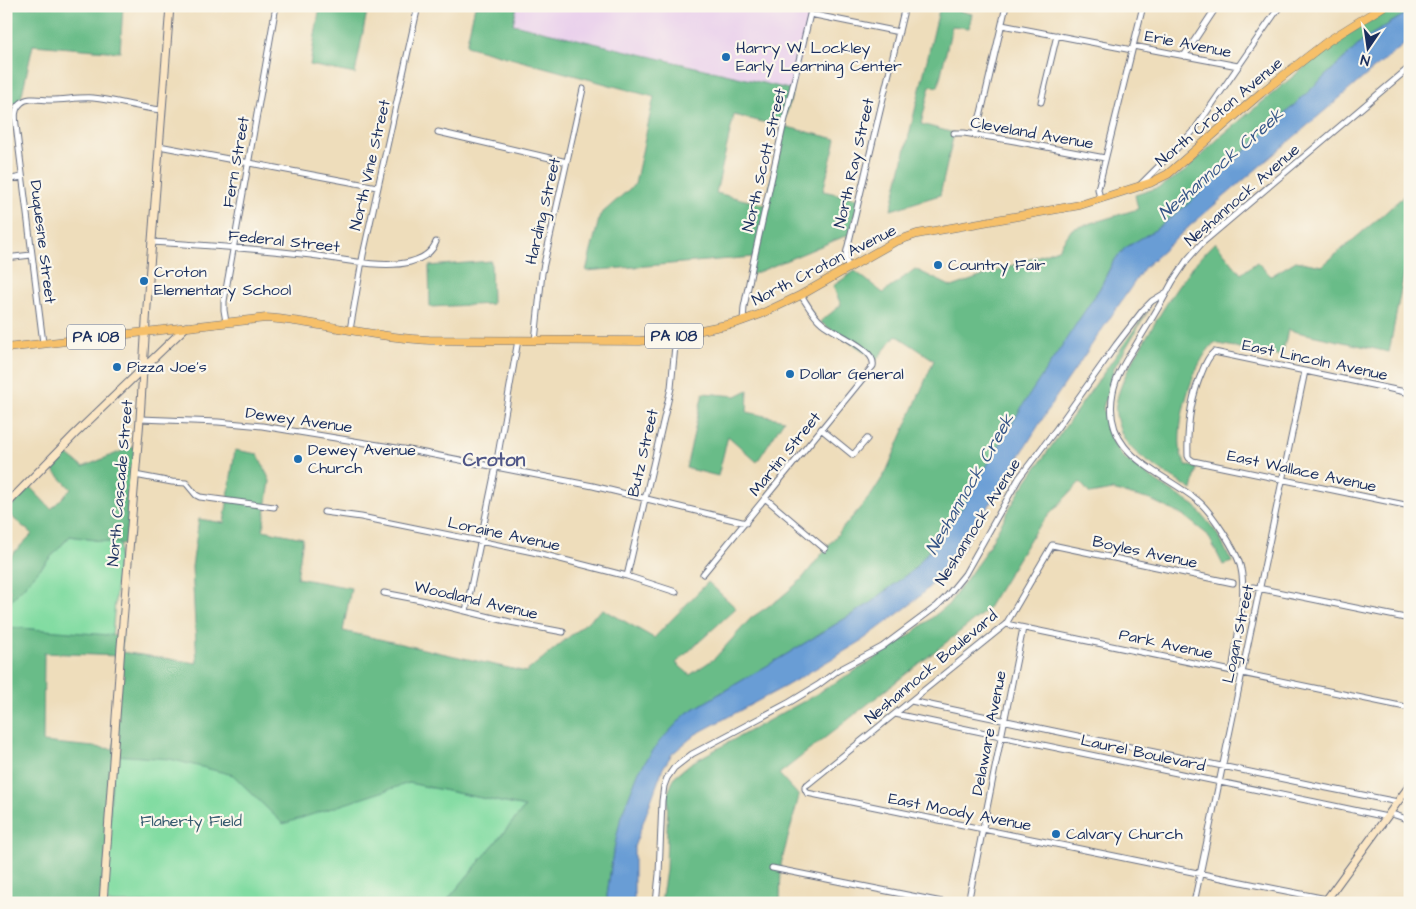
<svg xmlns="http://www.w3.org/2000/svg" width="1416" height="909" viewBox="0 0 1416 909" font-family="'Architects Daughter',sans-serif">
  <rect width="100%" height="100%" fill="#fbf7ec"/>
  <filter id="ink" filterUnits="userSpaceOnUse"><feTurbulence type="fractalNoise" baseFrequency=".02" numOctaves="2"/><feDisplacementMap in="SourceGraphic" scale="10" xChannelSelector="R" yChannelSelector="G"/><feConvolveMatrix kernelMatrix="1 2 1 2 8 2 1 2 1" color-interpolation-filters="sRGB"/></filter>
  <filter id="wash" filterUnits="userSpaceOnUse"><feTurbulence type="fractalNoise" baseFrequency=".0096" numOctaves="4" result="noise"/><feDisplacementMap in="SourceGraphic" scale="20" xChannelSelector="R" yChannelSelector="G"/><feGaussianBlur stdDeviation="1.12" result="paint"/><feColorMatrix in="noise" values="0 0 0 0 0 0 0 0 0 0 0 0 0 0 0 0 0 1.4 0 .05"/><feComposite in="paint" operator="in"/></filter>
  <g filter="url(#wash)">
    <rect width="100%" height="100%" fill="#edb"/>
    <path fill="#ead1ec" d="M517 6H812L793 90 513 24Z"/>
    <path fill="#82dca2" stroke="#4e8680" d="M70 536 120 544 112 636 6 627V606Z
      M116 722 525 807 445 903H101Z"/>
    <path fill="#69bc88" stroke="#427673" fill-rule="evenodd" d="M6 6H123L120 52 33 45 20 103 6 105Z
      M320 6H368L355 74 310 65Z
      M475 6H517L513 24 793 90 783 126 836 139 823 191 859 199 850 234 751 275 754 257 586 271 600 215 635 184 654 97 466 46ZM734 115 783 127 766 205 716 193Z
      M940 6H956V10L972 14 969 28 952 26 938 87 930 86 921 124 954 133 940 195 891 210Z
      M1396 6H1410V11L1366 38 1188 204 1155 230 1125 248 1113 262 1100 288 962 508 937 541 914 569 869 604 787 654 687 713 612 859 607 896 608 903H445L525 807 409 783 283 824 233 775 170 759 114 755 103 903H6V627L122 636 121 652 197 663 192 567 199 519 224 523 235 450 258 454 270 481 263 530 303 538 297 578 351 588 343 631 526 672 603 609 654 638 708 582 736 608 676 663 690 675 715 658 751 618 779 599 801 580 841 530 872 494 886 472 934 360 896 335 874 363 871 356 820 322 841 305 833 286 855 271 883 293 915 269 952 287 1058 249 1072 229 1138 209 1135 195 1160 187 1184 172 1220 137 1307 65 1345 36ZM44 653 120 656 114 749 43 742Z
      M1410 190V269L1404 273 1389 352 1288 330 1282 356 1214 343C1192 364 1175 424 1181 454 1182 457 1184 461 1186 465L1197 468 1192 490C1174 478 1139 459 1127 443 1120 433 1114 416 1116 404 1120 381 1134 358 1146 338 1166 304 1186 270 1215 242L1241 274 1257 262 1271 276 1296 261 1322 266 1385 213Z
      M491 261 492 304 430 307 429 266Z
      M1149 309 1114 368 1103 408 1109 435 1122 456 1157 482 1195 506 1216 532 1232 562 1223 565 1208 535 1184 516 1151 500 1112 490 1090 494 1080 482 1050 514 1035 531 986 611 779 774 799 796 781 864 780 903H661L666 870 668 793 675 776 691 763 808 699 870 662 910 635 948 605 983 556 1021 489Z
      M748 390 747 412 784 420 757 462 728 436 718 476 686 468 703 393 736 396Z
      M137 445 129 543 120 544 70 536 6 606V597L11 591 6 587V561L32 534 6 512 30 487 51 509 71 489 50 467 64 452 83 467Z"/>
    <path fill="#699dd5" stroke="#42669a" d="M1410 11V40L1370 72 1191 225 1144 268 1056 397 963 548 944 573 911 604 860 642 786 686 696 734 672 754 663 768 634 847V903H608L607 896 612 859 621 816 639 771 659 742 687 713 787 654 869 604 914 569 937 541 962 508 1026 400 1100 288 1113 262 1125 248 1155 230 1188 204 1366 38Z"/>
  </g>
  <g filter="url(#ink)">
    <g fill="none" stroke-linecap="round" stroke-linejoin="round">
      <g stroke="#656c7f" stroke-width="7">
        <path id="street" d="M810 14 899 32
          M1002 25 1132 50
          M1133 46 1238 66
          M1184 56 1217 6
          M1041 102 1057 35
          M438 132 567 162
          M954 133H964L1009 140 1105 158
          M974 135 981 113 1006 6
          M159 146 377 187
          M6 180 22 177
          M1139 186 1183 142 1195 129 1280 6
          M1100 199 1098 189 1143 6
          M151 242C205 245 258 249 311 255 339 259 383 269 410 262 421 259 432 253 436 242
          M6 258 31 255
          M849 268 846 260V254L905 6
          M1167 292C1157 311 1145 329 1134 348 1125 361 1116 376 1113 392 1101 455 1158 469 1197 500 1211 511 1238 552 1241 569 1247 597 1236 642 1232 671
          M743 321 744 307 753 263 783 127 812 6
          M226 322 224 310V301L276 6
          M350 330 363 255 418 6
          M535 341 542 273 583 89
          M43 343 16 125C15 117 14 109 21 103 28 96 41 100 51 100 65 100 79 97 93 98 116 100 138 108 162 110
          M1410 393 1214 352C1208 357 1205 364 1202 372 1190 399 1187 426 1188 456L1189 458 1193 461 1410 506
          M140 419 218 422 262 426 409 450 593 486 746 523
          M821 429 853 455 867 439
          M135 475 172 482 186 483 196 495 200 497 274 507
          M765 498 825 549
          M324 512 361 517 533 552 627 576 676 592
          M703 574 873 366C877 349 833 333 822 323 813 316 807 304 801 295
          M627 576 671 388 676 335
          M1233 583 1052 545 1006 624 808 784 805 786V789L807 793 1256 885 1347 903
          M1253 587 1410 619
          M384 593 421 600 510 622 563 632
          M466 611 496 466 518 340
          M1006 624 1410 708
          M911 701 1322 787 1398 802
          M895 714 1387 817
          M1389 813 1410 820
          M772 868 947 903
          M656 903 659 874 662 801 664 786 667 778 674 768 692 754 790 702 818 685 837 671 882 647 937 606 947 596 965 574 1019 478 1057 428 1116 345 1143 310 1152 301 1167 292 1173 281 1187 260 1202 243 1410 67
          M968 903 1023 628
          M1194 903 1305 371"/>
      </g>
      <g stroke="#656c7f" stroke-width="9">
        <path id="secondary" d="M6 505 75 434 186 327
          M103 903 121 646 140 419 147 306 170 6
          M1324 903 1410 785"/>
      </g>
      <g stroke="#656c7f" stroke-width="9">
        <path id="primary" d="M6 348 266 318C321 322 374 338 429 340L640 341 657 339 736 323 761 314 801 295 894 242 917 234 1080 205 1150 183 1168 174 1261 93 1328 41 1384 6"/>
      </g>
      <use href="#street" stroke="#fff" stroke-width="5"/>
      <use href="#secondary" stroke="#fbe6c4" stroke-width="7"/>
      <use href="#primary" stroke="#f6c06b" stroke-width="8"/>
    </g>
  </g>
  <g fill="#1f6fb2" stroke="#fbf7ec" stroke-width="2">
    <circle cx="726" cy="57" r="5"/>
    <circle cx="938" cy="265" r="5"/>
    <circle cx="144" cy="281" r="5"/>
    <circle cx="117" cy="367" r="5"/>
    <circle cx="790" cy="374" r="5"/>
    <circle cx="298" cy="459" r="5"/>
    <circle cx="1056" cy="834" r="5"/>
  </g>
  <g text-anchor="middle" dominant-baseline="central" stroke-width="4.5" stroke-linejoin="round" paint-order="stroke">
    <g fill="#fbf7ec" stroke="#5e6b89" stroke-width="1">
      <rect x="645" y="323.5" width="58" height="25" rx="4"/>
      <rect x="67" y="324.5" width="58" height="25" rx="4"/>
    </g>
    <g font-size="15" font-weight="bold" fill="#1b2f5e">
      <text x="674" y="336">PA 108</text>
      <text x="96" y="337">PA 108</text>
    </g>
    <g font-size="16" fill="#1b2f5e" stroke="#fbf7ec">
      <text transform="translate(1188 44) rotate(11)">Erie Avenue</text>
      <text transform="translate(1219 112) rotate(-40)">North Croton Avenue</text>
      <text transform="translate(1032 133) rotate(10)">Cleveland Avenue</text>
      <text transform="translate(764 160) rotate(-77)">North Scott Street</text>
      <text transform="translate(236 162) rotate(-80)">Fern Street</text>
      <text transform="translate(854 163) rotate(-77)">North Ray Street</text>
      <text transform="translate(370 165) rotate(-77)">North Vine Street</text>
      <text transform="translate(1242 195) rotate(-41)">Neshannock Avenue</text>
      <text transform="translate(543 211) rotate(-77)">Harding Street</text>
      <text transform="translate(284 241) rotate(6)">Federal Street</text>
      <text transform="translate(43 242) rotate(83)">Duquesne Street</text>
      <text transform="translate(824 265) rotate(-27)">North Croton Avenue</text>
      <text transform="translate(1315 360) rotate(12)">East Lincoln Avenue</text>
      <text transform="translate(299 420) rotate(8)">Dewey Avenue</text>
      <text transform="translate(643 453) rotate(-77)">Butz Street</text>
      <text transform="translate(785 454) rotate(-51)">Martin Street</text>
      <text transform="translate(1302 471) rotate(12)">East Wallace Avenue</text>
      <text transform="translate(120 483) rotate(-85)">North Cascade Street</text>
      <text transform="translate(978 522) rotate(-58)">Neshannock Avenue</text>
      <text transform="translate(504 534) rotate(12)">Loraine Avenue</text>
      <text transform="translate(1145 552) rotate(12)">Boyles Avenue</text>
      <text transform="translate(476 600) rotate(13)">Woodland Avenue</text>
      <text transform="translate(1238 634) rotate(-78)">Logan Street</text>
      <text transform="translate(1166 644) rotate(12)">Park Avenue</text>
      <text transform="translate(931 667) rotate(-40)">Neshannock Boulevard</text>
      <text transform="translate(989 733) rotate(-79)">Delaware Avenue</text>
      <text transform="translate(1143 753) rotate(12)">Laurel Boulevard</text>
      <text transform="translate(960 812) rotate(11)">East Moody Avenue</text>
    </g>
    <g font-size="16" fill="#1b2f5e" stroke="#fbf7ec" text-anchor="start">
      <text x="736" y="48">Harry W. Lockley<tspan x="736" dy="18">Early Learning Center</tspan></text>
      <text x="948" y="265">Country Fair</text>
      <text x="154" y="272">Croton<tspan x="154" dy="18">Elementary School</tspan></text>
      <text x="127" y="367">Pizza Joe's</text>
      <text x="800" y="374">Dollar General</text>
      <text x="308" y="450">Dewey Avenue<tspan x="308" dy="18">Church</tspan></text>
      <text x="1066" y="834">Calvary Church</text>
    </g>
    <g font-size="16" fill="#355a6f" stroke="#fbf7ec">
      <text x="191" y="821">Flaherty Field</text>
    </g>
    <g font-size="18" font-style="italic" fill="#365688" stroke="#fbf7ec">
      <text transform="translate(1221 164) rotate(-41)">Neshannock Creek</text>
      <text transform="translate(970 484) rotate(-60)">Neshannock Creek</text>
    </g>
    <g font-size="19" font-weight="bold" fill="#505788" stroke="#fbf7ec">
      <text x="494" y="460">Croton</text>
    </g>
  </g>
  <rect width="1416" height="909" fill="none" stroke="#fbf7ec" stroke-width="25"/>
  <g transform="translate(1368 48) rotate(193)" stroke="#fbf7ec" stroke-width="4" paint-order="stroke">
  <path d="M0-4L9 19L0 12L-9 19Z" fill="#1b2f5e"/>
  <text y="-8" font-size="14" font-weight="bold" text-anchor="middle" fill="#1b2f5e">N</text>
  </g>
</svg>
